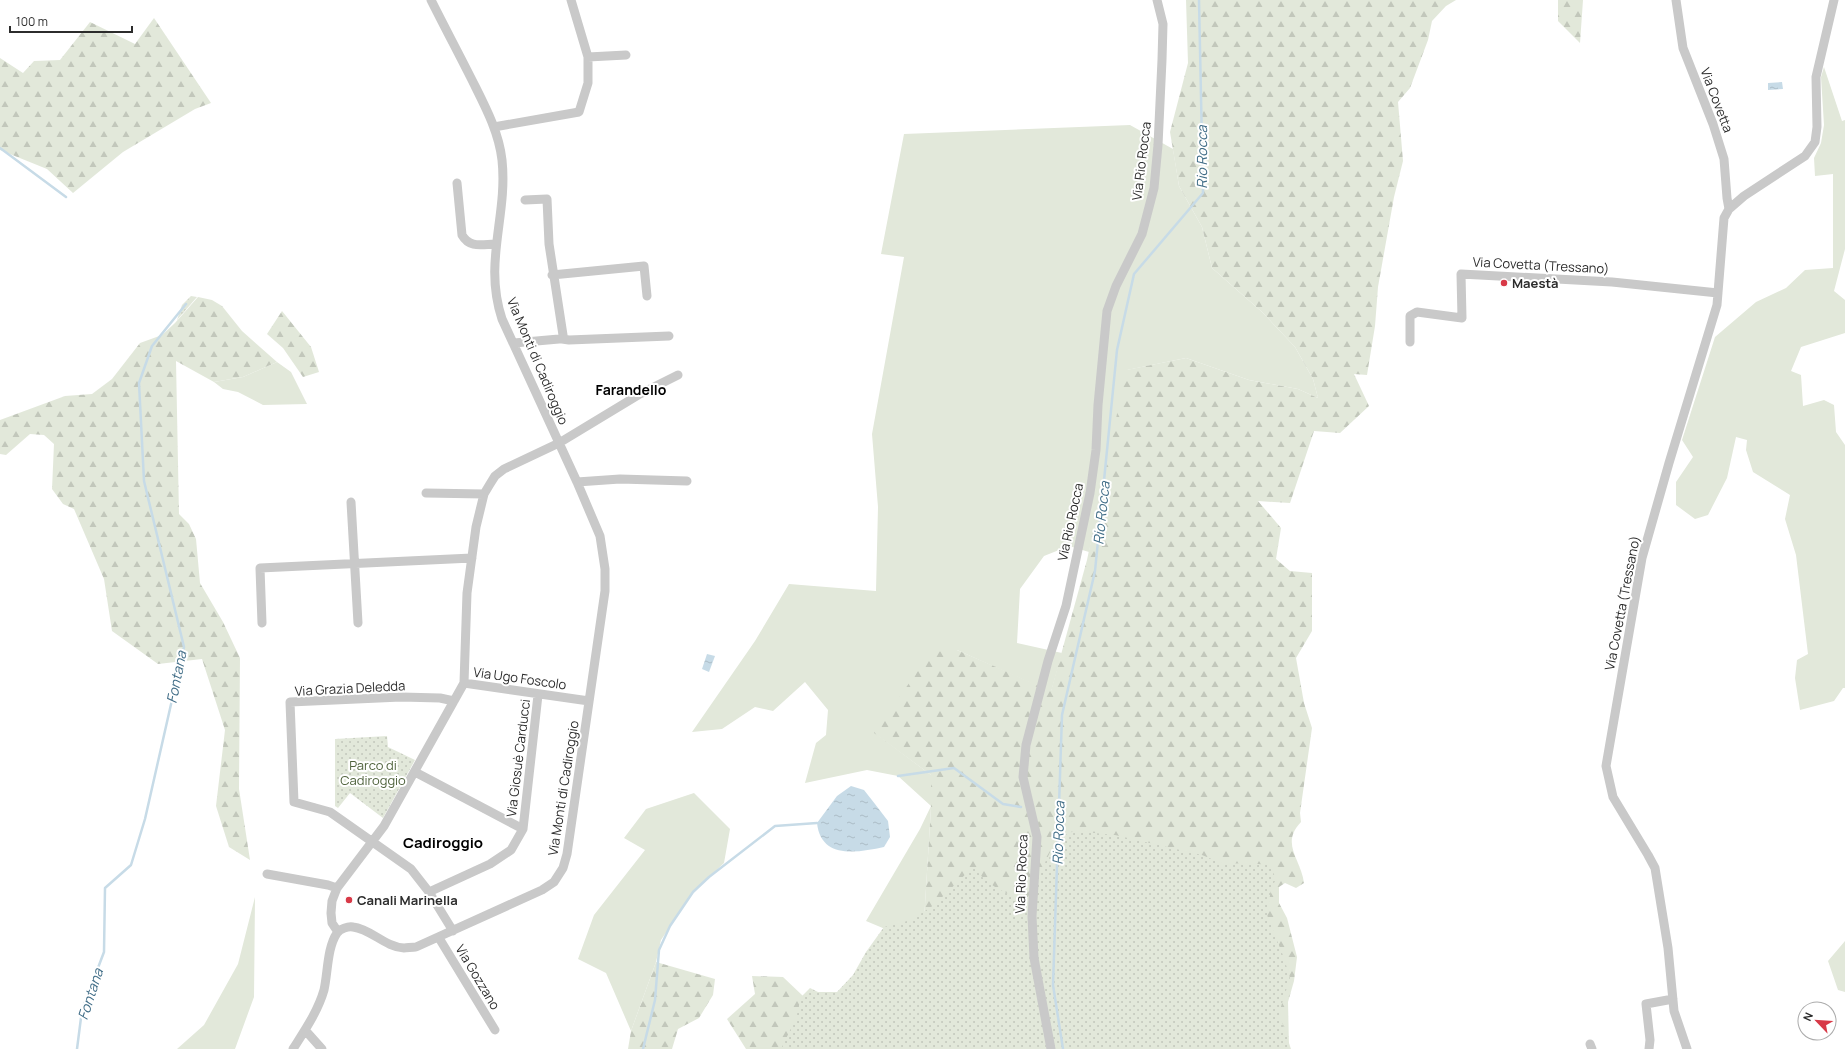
<svg xmlns="http://www.w3.org/2000/svg" width="1845" height="1049" viewBox="0 0 1845 1049" font-family="Manrope,sans-serif">
  <defs>
    <pattern id="forest-firs" width="22" height="20" patternUnits="userSpaceOnUse"><rect width="22" height="20" fill="#e2e8da"/><path d="M5 1l3.5 6h-7zM16 11l3.5 6h-7z" fill="#c2c7bb"/></pattern>
    <pattern id="wetland-marsh" width="20" height="14" patternUnits="userSpaceOnUse"><rect width="20" height="14" fill="#e2e8da"/><path d="M1 5h8M5 5V1M11 12h8M15 12V8" fill="none" stroke="#c2c7bb"/></pattern>
    <pattern id="park-dots" width="8" height="8" patternUnits="userSpaceOnUse"><rect width="8" height="8" fill="#e2e8da"/><path d="M2 2h.1M6 6h.1" fill="none" stroke="#c2c7bb" stroke-width="1.8" stroke-linecap="round"/></pattern>
    <pattern id="water-ripples" width="26" height="14" patternUnits="userSpaceOnUse"><rect width="26" height="14" fill="#c7dbe7"/><path d="M2 4q2-2 4 0t4 0M15 11q2-2 4 0t4 0" fill="none" stroke="#abbcc6"/></pattern>
  </defs>
  <rect width="100%" height="100%" fill="#fff"/>
  <path fill="#e2e8da" d="M1824 67 1842 121 1845 120V249L1834 291 1845 300V333L1801 347 1791 371 1801 375 1803 406 1824 400 1834 405 1836 432 1845 445V688H1843L1834 701 1800 710 1795 678 1797 660 1808 654 1796 555 1785 519 1790 495 1753 472 1746 450 1747 440 1736 437 1727 478 1708 515 1695 519 1676 505V482L1693 457 1682 440 1715 337 1756 302 1786 288 1805 270 1833 268V174L1815 176 1814 158 1821 143 1824 125 1821 77Z
    M1130 125 1173 149 1179 186 1202 227 1212 268 1262 312 1295 347 1313 379 1318 398 1298 389 1249 380 1186 358 1127 370 1089 552 1069 546 1044 556 1020 589 1017 643 1062 653 1051 692 957 650 875 733 931 775V807L922 953 909 939 866 921 920 829 931 806 898 776 867 770 805 783 816 743 826 735 828 710 805 682 773 711 755 707 722 729 692 732 755 641 789 584 876 591 878 507 872 434 904 257 881 254 904 134Z
    M277 362 291 372 307 404 263 405 238 392 223 389 214 382 243 377Z
    M694 793 730 829 724 863 693 892 661 940 656 962 631 1031 606 973 578 959 594 915 645 850 624 838 646 809Z
    M255 897 254 997 235 1049H177L204 1025 238 964Z
    M1845 941V992L1838 990 1828 961Z"/>
  <path fill="url(#forest-firs)" d="M1186 0H1456L1446 6 1432 21 1428 40 1410 88 1398 102 1403 161 1394 197 1378 287 1375 326 1367 375 1354 374 1369 406 1340 433 1314 431 1290 503 1258 501 1281 528 1276 559 1290 571 1312 573V631L1296 658 1304 703 1312 728 1300 813 1301 822C1280 844 1301 859 1304 883L1296 888 1285 883 1279 887V903L1287 918 1297 957 1294 981 1288 1002 1289 1046 922 953 931 807V775L874 733 931 652 957 650 1051 691 1087 560 1126 370 1186 358 1249 380 1298 389 1318 398 1313 379 1295 347 1262 312 1212 268 1202 227 1179 186 1170 132 1188 63Z
    M1558 0H1583L1580 43 1558 21Z
    M154 18 211 103 195 109 123 152 73 193 47 169 0 150V58L23 73 34 61 60 60 90 22 135 44Z
    M198 297 212 300 222 306 242 331 277 362 243 377 214 382 176 361 179 514 189 524 196 539 200 583 223 622 240 658 239 789 250 860 229 847 216 806 225 730 202 659 158 664 112 631 104 579 74 509 63 504 52 489 54 444 44 435 30 434 6 455 0 454V420L65 396 92 394 112 379 140 343 162 335 175 323Z
    M282 311 311 347 319 372 303 377 283 348 267 334Z
    M656 962 715 979 713 995 699 1018 678 1029 672 1049H628L631 1031Z
    M752 976 783 977 859 1049H746L727 1019 755 994Z"/>
  <path fill="url(#wetland-marsh)" d="M191 296 197 297 177 320 182 305Z"/>
  <path fill="url(#park-dots)" d="M387 736 388 747 415 760 383 818 350 793 338 808 335 806V739Z
    M1074 831 1115 835 1202 855 1224 864 1247 863 1270 865 1276 879 1271 889 1267 915 1284 958 1290 978 1279 1013 1291 1049H781L796 1018 801 997 810 988 818 992H837L853 975 866 952 884 927 911 920 934 905 973 867C990 887 1002 892 1026 900 1036 886 1050 846 1060 838 1064 835 1070 833 1074 831Z"/>
  <path fill="url(#water-ripples)" d="M1782 82 1783 89 1768 90V83Z
    M707 654 715 656 709 672 702 669Z
    M851 786 864 790 875 804 888 821 890 837 884 847C856 853 821 859 817 823L837 796Z"/>
  <g fill="none" stroke-linecap="round" stroke-linejoin="round">
    <path stroke="#c7dbe7" stroke-width="2.5" d="M0 148 66 197
      M898 776 954 768 1003 804 1021 807
      M77 1049 82 1010 104 952 105 888 131 865 145 819 184 647 144 481 139 383 152 346 186 304
      M643 1049 655 1000 659 950 670 926 693 892 709 877 775 826 817 823
      M1063 1049 1053 985 1062 715 1095 571 1117 350 1134 274 1203 193 1199 0"/>
    <path stroke="#c9c9c9" stroke-width="9" d="M571 0 588 57
      M1676 0 1683 48 1713 124 1724 159 1727 198 1729 209
      M494 127 579 112 588 83V57L626 55
      M457 183 462 235C470 249 483 244 496 244
      M552 275 644 266 647 296
      M562 339 569 340 669 336
      M1410 342V316L1417 312 1462 318 1461 274 1612 282 1718 293
      M514 343 559 339H562L563 335 549 244 547 199 525 200
      M577 482 620 479 687 481
      M426 493 484 494
      M351 502 358 623
      M262 623 260 568 472 558
      M464 683 589 701
      M415 772 523 829
      M267 874 328 885 337 888
      M429 892 490 864 511 850 523 829 538 695
      M453 931 429 892 411 869 330 812 294 802 290 702 401 697 440 698 454 701
      M338 932 332 923 331 913 332 901 337 888 384 826 464 683 467 593 476 527 484 494 490 484 495 476 504 469 559 443 640 394 678 375
      M439 938 495 1030
      M305 1030 322 1049
      M1590 1044 1592 1049
      M293 1049C305 1030 318 1011 324 990 328 972 327 948 337 933 340 929 348 926 353 927 371 929 385 947 404 948 407 948 412 947 416 947L542 890 554 882 563 868 567 854 605 591V569L600 536 577 482 502 319C483 262 508 216 502 160 499 133 486 108 474 84 460 56 445 28 431 0
      M1051 1049 1034 958 1032 916 1037 837 1023 777 1026 745 1048 661 1066 606 1090 493 1096 450 1098 405 1107 311 1116 286 1142 234 1154 188 1158 145 1162 60 1163 24 1157 0
      M1649 1049 1650 1040 1646 1004 1673 999
      M1687 1049 1674 1011 1668 948 1655 868 1648 855 1613 797 1606 766 1642 558 1669 463 1717 305 1724 218 1729 209 1744 196 1805 156 1815 142 1817 127 1816 77 1834 0"/>
  </g>
  <g fill="#d83947" stroke="#fff" stroke-width="1.5">
    <circle cx="1504" cy="283" r="4"/>
    <circle cx="349" cy="900" r="4"/>
  </g>
  <g text-anchor="middle" dominant-baseline="central" stroke-width="4" stroke-linejoin="round" paint-order="stroke">
    <g font-size="13" fill="#2c2c2c" stroke="#fff">
      <text transform="translate(1717 100) rotate(69)">Via Covetta</text>
      <text transform="translate(1141 161) rotate(-83)">Via Rio Rocca</text>
      <text transform="translate(1541 265) rotate(3)">Via Covetta (Tressano)</text>
      <text transform="translate(538 361) rotate(67)">Via Monti di Cadiroggio</text>
      <text transform="translate(1070 522) rotate(-78)">Via Rio Rocca</text>
      <text transform="translate(1622 603) rotate(-79)">Via Covetta (Tressano)</text>
      <text transform="translate(520 678) rotate(8)">Via Ugo Foscolo</text>
      <text transform="translate(350 688) rotate(-3)">Via Grazia Deledda</text>
      <text transform="translate(518 758) rotate(-83)">Via Giosuè Carducci</text>
      <text transform="translate(563 788) rotate(-81)">Via Monti di Cadiroggio</text>
      <text transform="translate(1021 874) rotate(-88)">Via Rio Rocca</text>
      <text transform="translate(478 977) rotate(59)">Via Gozzano</text>
    </g>
    <g font-size="13" font-weight="bold" fill="#2c2c2c" stroke="#fff" text-anchor="start">
      <text x="1512" y="283">Maestà</text>
      <text x="357" y="900">Canali Marinella</text>
    </g>
    <g font-size="13" fill="#50633d" stroke="#fff">
      <text x="373" y="765">Parco di<tspan x="373" dy="15">Cadiroggio</tspan></text>
    </g>
    <g font-size="14" font-style="italic" fill="#406d87" stroke="#fff">
      <text transform="translate(1201 157) rotate(-90)">Rio Rocca</text>
      <text transform="translate(1101 513) rotate(-84)">Rio Rocca</text>
      <text transform="translate(176 677) rotate(-79)">Fontana</text>
      <text transform="translate(1058 833) rotate(-88)">Rio Rocca</text>
      <text transform="translate(90 994) rotate(-72)">Fontana</text>
    </g>
    <g font-size="14" font-weight="bold" fill="#000" stroke="#fff">
      <text x="631" y="389">Farandello</text>
    </g>
    <g font-size="15" font-weight="bold" fill="#000" stroke="#fff">
      <text x="443" y="842">Cadiroggio</text>
    </g>
  </g>
  <g transform="translate(1817 1021) rotate(295)"><circle r="19" fill="#ffffff" stroke="#ababab"/>
  <path d="M0-3L7 15L0 10L-7 15Z" fill="#d83947"/>
  <text y="-6" font-size="11" font-weight="bold" text-anchor="middle" fill="#2c2c2c">N</text>
  </g>
  <path d="M10 26v6h122v-6" fill="none" stroke="#2c2c2c" stroke-width="2"/>
  <text x="16" y="26" font-size="12" fill="#2c2c2c" stroke="#ffffff" stroke-width="3" paint-order="stroke">100 m</text>
</svg>
